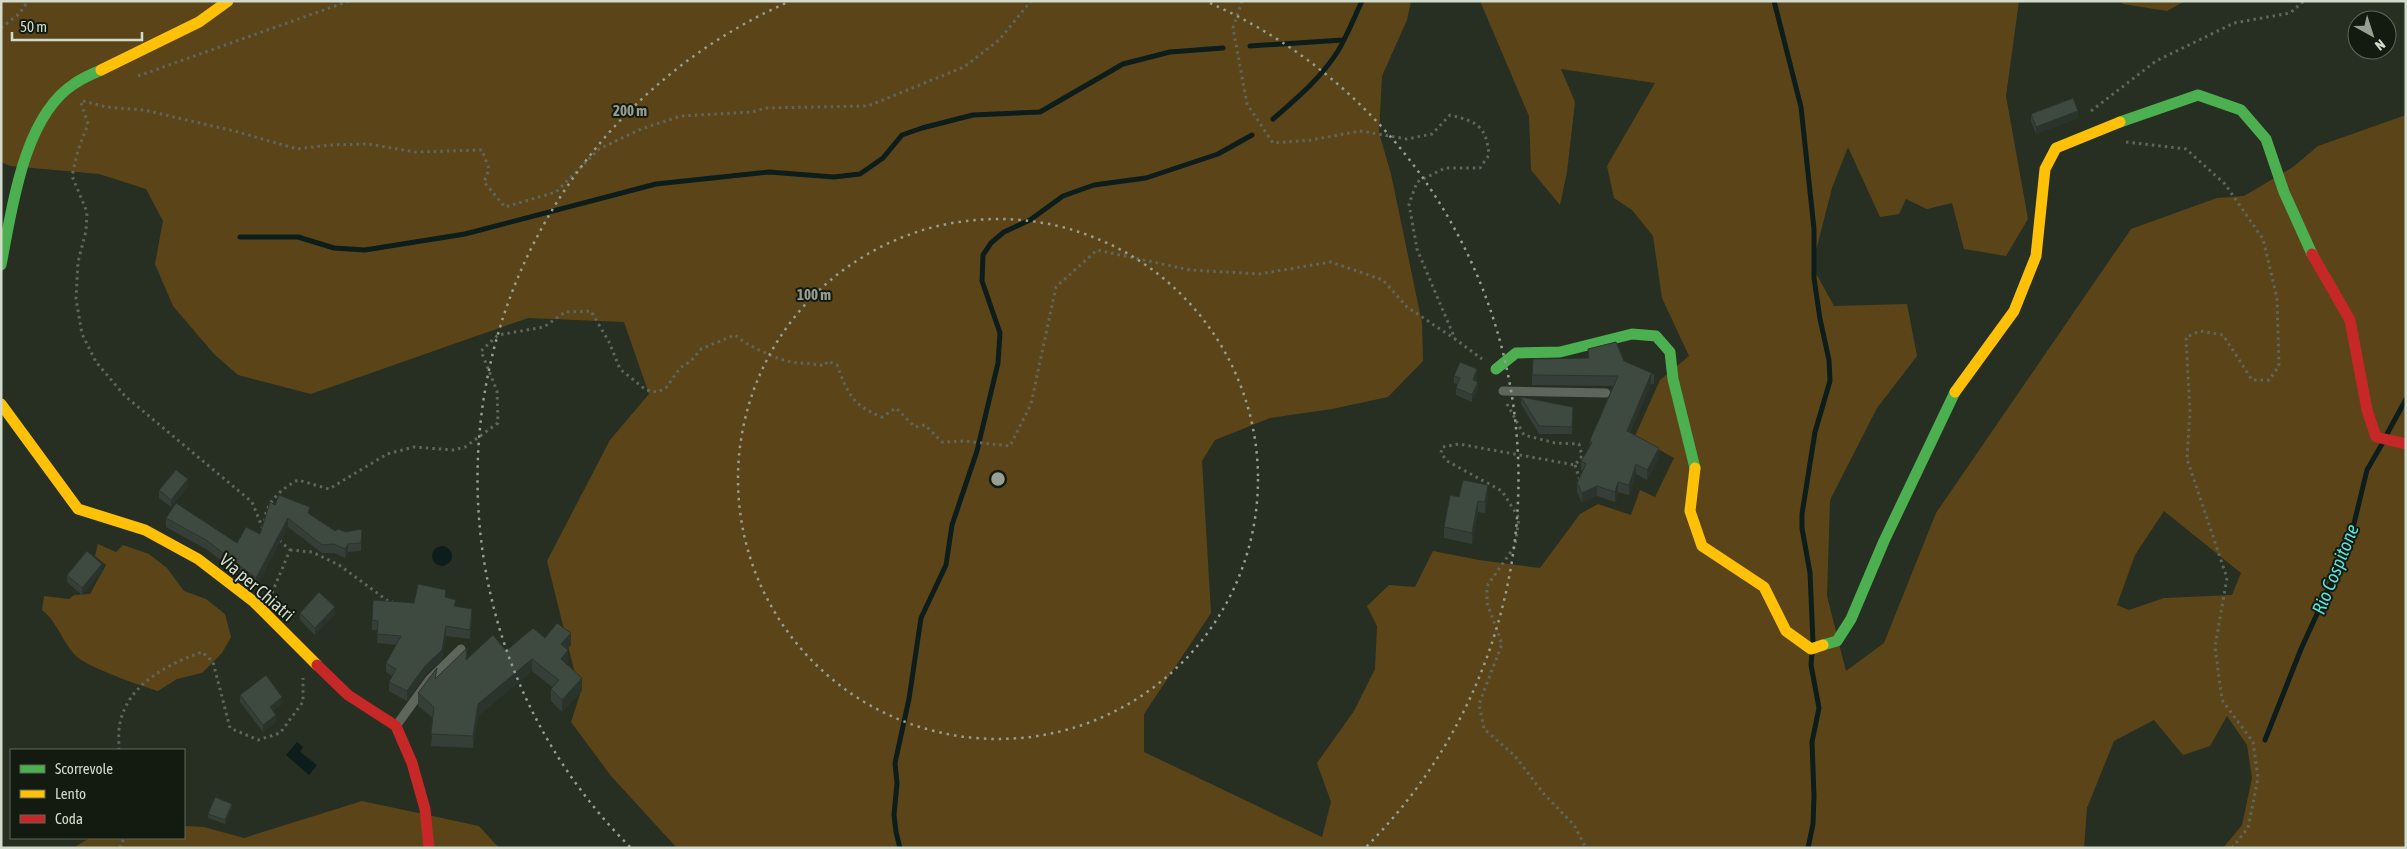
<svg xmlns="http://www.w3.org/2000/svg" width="2407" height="849" viewBox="0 0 2407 849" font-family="'Asap Condensed',sans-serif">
  <rect width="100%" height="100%" fill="#262f22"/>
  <path fill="#5b4518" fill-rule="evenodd" d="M1 1H1411L1407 20 1382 76 1379 133 1391 174 1422 323 1423 361 1388 397 1332 409 1270 418 1215 440 1202 461 1211 613 1144 714V752L1322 837 1331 802 1317 763 1354 711 1375 669 1377 626 1367 606 1389 585 1415 587 1433 551 1479 560 1540 568 1580 514 1598 504 1631 515 1640 490 1655 497 1674 458 1635 436 1660 380 1689 356 1662 298 1653 236 1632 210 1614 198 1607 166 1655 83 1561 69 1575 102 1567 172 1560 205 1531 170 1529 116 1480 1H2019L2006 96 2028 219 2006 256 1964 249 1952 203 1927 209 1906 199 1899 214 1880 217 1848 147 1832 188 1812 266 1834 306 1907 304 1917 356 1877 408 1830 500 1827 596 1846 671 1884 643 1936 513 2131 229 2217 198 2244 196 2293 167 2318 146 2406 115V848H2223L2242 825 2252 778 2247 745 2227 716 2210 746 2183 755 2154 720 2114 741 2087 808 2084 848H677L611 776 571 722 580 694 547 561 610 440 649 394 624 322 528 318 311 394 238 375 214 354 173 306 155 264 163 221 146 189 99 174 10 166 1 162ZM2164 511 2241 573 2232 595 2164 598 2129 610 2117 605 2135 555Z
    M2121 1H2185L2167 11 2123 4Z
    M98 544 116 552 123 545 149 554 167 568 184 591 206 599 225 614 231 637 222 653 202 673 177 679 158 691C139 685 89 668 76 656 62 642 58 622 42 610L44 596 69 599 74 595 90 594 106 565 95 556Z
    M362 801 479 826 499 848H73L90 838H184V826L204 827 244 838Z"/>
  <path fill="#0d1d1b" d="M432 556a10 10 0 1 1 20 0a10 10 0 1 1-20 0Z
    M297 742 303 747 300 752 317 765 309 775 286 755Z"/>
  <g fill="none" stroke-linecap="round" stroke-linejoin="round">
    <path stroke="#0d1d1b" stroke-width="5" d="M1774 1 1801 107 1814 229V278L1820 319 1829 360 1830 381 1815 432 1802 514V528L1810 573 1813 642
      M1250 46 1343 40
      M1273 119C1297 98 1321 78 1338 51 1347 36 1354 18 1362 1
      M240 237H298L334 248 365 250 465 234 656 184 769 172 834 177 860 174 883 158 902 135 922 128 973 115 1040 112 1123 64 1170 52 1223 48
      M2387 434 2406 399
      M2265 740 2301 649 2349 544 2367 470 2382 444
      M900 848 896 832 894 815 897 783 895 763 909 699 921 618 946 565 952 525 977 451 998 363 1000 333 982 281 983 255 991 243 1004 232 1030 220 1063 196 1094 185 1146 178 1218 154 1252 135
      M1808 848 1813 824 1814 796 1812 742 1819 708 1811 665 1812 653"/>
    <path stroke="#5f665c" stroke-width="3" stroke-dasharray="2.5 4" stroke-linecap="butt" d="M1242 1 1233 28 1247 104 1273 143 1311 140 1360 131 1407 139 1432 134 1450 115C1478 122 1486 126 1489 155L1480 168H1445L1417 182 1409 204 1417 249 1455 339 1482 359
      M1 28 19 14 28 1
      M138 76 349 1
      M83 101 106 107 144 110 238 132 297 149 331 145 368 144 415 152 482 150 489 169 484 182 505 207 556 192 599 149 641 129 681 116 752 112 766 108 868 106 964 67 999 40 1031 1
      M81 103 88 124 78 150 72 176 87 212 86 231 78 262 76 299 82 334 96 362 125 396 252 502 263 529
      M2091 111 2156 61 2234 23 2290 13 2304 1
      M2126 142 2186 149 2225 184 2263 239 2277 298 2279 366 2269 380H2252L2223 335 2200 331 2186 337 2190 412 2187 459 2227 578 2215 647 2222 700 2253 742 2258 778 2248 828 2232 848
      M1507 404 1524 435 1555 443 1579 444 1582 456 1575 465 1459 444 1442 447 1441 453 1447 461 1502 491 1519 518 1515 546 1487 586V603L1502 644 1479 704 1484 729 1515 756 1544 794 1574 825 1586 848
      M1575 465 1580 481
      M265 521C264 504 283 487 298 480L329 489 387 454 414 447 453 450 465 447 498 423 497 391 481 351 498 335 544 327 565 312 591 311 609 342 620 369 646 390 657 392 666 388 680 368 691 361 701 349 735 335C748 346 775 359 792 362 803 364 813 363 824 366L828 361 837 365C848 394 852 405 882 417L896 408 915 427 925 425 942 442 964 441 1010 446 1031 404 1056 287 1097 250 1190 270 1259 274 1331 262 1383 280 1407 307 1455 339
      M290 550 312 552 339 565 388 601 393 602
      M272 593 290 550 277 538
      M119 750C119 742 118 731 120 723 128 684 168 664 202 652L213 662 230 728 258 740 280 733 303 702V678
      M120 848 124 838"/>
    <path stroke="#5e655a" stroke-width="9" d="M1503 391 1606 393
      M396 726 430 679 461 649"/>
    <path stroke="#4caf50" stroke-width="11" d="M2120 122 2198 95 2241 110 2266 139 2284 192 2312 254
      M1 265C12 210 23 117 74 84 82 78 92 74 101 70
      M1496 369 1516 353 1560 352 1632 334 1656 336 1670 352 1673 379 1695 468
      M1823 645 1837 641 1851 619 1884 541 1955 392"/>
    <path stroke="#ffc107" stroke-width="11" d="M101 70 199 22 228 1
      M1955 392 2014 311 2036 256 2045 169 2056 148 2120 122
      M1 404 78 509 145 530 198 559 254 602 317 665
      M1695 468 1690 511 1702 546 1764 587 1786 631 1811 649 1823 645"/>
    <path stroke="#c62828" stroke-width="11" d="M2312 254 2350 320 2367 410 2376 437 2406 444
      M317 665 348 695 396 726 412 763 425 809 429 848"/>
  </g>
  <path fill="#353f37" d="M2031 114 2078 118 2036 134 2031 121Z
    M1588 349 1624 361 1654 374V384H1651L1630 433 1659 458 1647 480 1636 474 1629 495 1618 492 1615 502 1597 496 1582 503 1577 492V483L1583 471 1581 470V461L1590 447V440L1613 386 1532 385V375L1588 358Z
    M1454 376H1477L1475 381 1478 389 1472 402 1456 395V388L1457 384 1454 383Z
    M1521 397 1573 414 1572 434H1539L1521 404Z
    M188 487 171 507 159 498V490Z
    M1488 496 1485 513 1478 512 1472 544 1444 538V527L1459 497Z
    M275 505 310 515 335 531 346 532 362 529 361 551 348 552 345 558 334 553H322L288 527 256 587 206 549 166 527V518L237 543 260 534Z
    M102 571 82 595 67 582V575Z
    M446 597 456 606 472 618 470 639 446 636 442 659 425 675 407 701 389 691V682L392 676 386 672V663L396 645 377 643 378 630H372V620Z
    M300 613 335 614 315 635 300 620Z
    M545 638 571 645 567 649 568 662 566 664 582 691 562 712 551 701V689L552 687 532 671 478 716 473 748 431 746 433 718 418 706V693L437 677 467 659 506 651Z
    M240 695 282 704 273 711 276 722 263 732 240 702Z
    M232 808 225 824 208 818V814Z"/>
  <path fill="#2b332d" d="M2078 111V118L2036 134V127Z
    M1477 369V376L1473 387V380Z
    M1651 374V384L1627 441V431Z
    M1478 382V389L1472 402V395Z
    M1659 448V458L1647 480V470Z
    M1636 464V474L1629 495V485Z
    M188 479V487L171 507V500Z
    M1618 482V492L1615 502V492Z
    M1488 485V496L1485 513V502Z
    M1597 486V496L1582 503V493Z
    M1478 501V512L1472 544V533Z
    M288 518V527L256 587V578Z
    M348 544V552L345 558V549Z
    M102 564V571L82 595V588Z
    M335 607V614L315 635V628Z
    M472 609V618L470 639V630Z
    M446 626V636L442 659 425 675 407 701V691Z
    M571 633V645L561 656V644Z
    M568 650V662L561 671V659Z
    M532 659V671L478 716 473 748V736L478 704Z
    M582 678V691L562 712V700Z
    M282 697V704L270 714V707Z
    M276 715V722L263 732V725Z
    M232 804V808L225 824V820Z"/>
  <path fill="#3e4940" stroke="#2b332d" d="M2073 98 2078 111 2036 127 2031 114Z
    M1616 342 1624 361 1654 374H1651L1627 431 1659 448 1647 470 1636 464 1629 485 1618 482 1615 492 1597 486 1582 493 1577 483 1586 464 1581 461 1592 443 1590 440 1618 376 1532 375 1533 359 1589 358 1588 349Z
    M1460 362 1477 369 1473 380 1478 382 1472 395 1456 388 1460 378 1454 376Z
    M1521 397 1573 407 1572 427 1539 426Z
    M176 470 188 479 171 500 159 490Z
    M1463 480 1488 485 1485 502 1478 501 1472 533 1444 527 1450 495 1459 497Z
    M279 495 310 507 308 513 335 531 338 529 346 532 362 529 361 543 348 544 345 549 334 544 322 545 288 518 256 578 206 540 166 518 176 503 237 543 246 527 260 534 270 502 275 505Z
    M87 551 102 564 82 588 67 575Z
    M418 584 446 590 445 597 456 600 454 606 472 609 470 630 446 626 442 650 425 666 407 691 389 682 396 669 386 663 401 636 377 634 378 621 372 620 373 600 414 603Z
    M319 592 335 607 315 628 300 613Z
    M557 623 571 633 561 644 568 650 561 659 582 678 562 700 551 689 559 680 532 659 478 704 473 736 431 734 434 707 418 693 437 668 435 679 467 648 466 660 493 635 506 651 533 628 545 638Z
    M266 675 282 697 270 707 276 715 263 725 240 695Z
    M215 797 232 804 225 820 208 814Z"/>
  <g fill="none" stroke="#969f91" stroke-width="2.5" stroke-dasharray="2.5 5">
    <circle cx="998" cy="479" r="260"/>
    <path d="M630 847A521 521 0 0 1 786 3M1210 3A521 521 0 0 1 1366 847"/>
  </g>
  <g text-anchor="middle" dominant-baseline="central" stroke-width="4" stroke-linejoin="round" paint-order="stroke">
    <g font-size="18" fill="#d2dccd" stroke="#131a0f">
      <text transform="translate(257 587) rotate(41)">Via per Chiatri</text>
    </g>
    <g font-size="19" font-style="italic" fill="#5ae2df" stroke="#131a0f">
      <text transform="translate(2335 569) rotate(-68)">Rio Cospitone</text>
    </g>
  </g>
  <circle cx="998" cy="479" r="8" fill="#969f91" stroke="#131a0f" stroke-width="2.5"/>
  <g font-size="15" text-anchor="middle" font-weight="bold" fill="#969f91" stroke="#131a0f" stroke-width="4" stroke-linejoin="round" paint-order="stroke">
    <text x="630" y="116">200 m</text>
    <text x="814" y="300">100 m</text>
  </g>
  <rect width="2407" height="849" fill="none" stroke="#d2dccd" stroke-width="5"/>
  <rect x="10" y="749" width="175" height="90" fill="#131a0f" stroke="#5f685b"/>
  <rect x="20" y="765" width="25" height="8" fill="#4caf50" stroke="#5f685b"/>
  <text x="55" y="774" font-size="15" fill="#d2dccd">Scorrevole</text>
  <rect x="20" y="790" width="25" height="8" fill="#ffc107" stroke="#5f685b"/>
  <text x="55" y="799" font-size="15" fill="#d2dccd">Lento</text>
  <rect x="20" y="815" width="25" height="8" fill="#c62828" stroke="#5f685b"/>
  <text x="55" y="824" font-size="15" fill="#d2dccd">Coda</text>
  <g transform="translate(2372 35) rotate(141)"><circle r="24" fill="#131a0f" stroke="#5f685b"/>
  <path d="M0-4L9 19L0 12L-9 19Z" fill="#969f91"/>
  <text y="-8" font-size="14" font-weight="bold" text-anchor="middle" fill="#d2dccd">N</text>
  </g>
  <path d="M12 32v8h130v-8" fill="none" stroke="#d2dccd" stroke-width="2.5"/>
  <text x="20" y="32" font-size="15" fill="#d2dccd" stroke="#131a0f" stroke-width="4" paint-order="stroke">50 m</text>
</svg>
